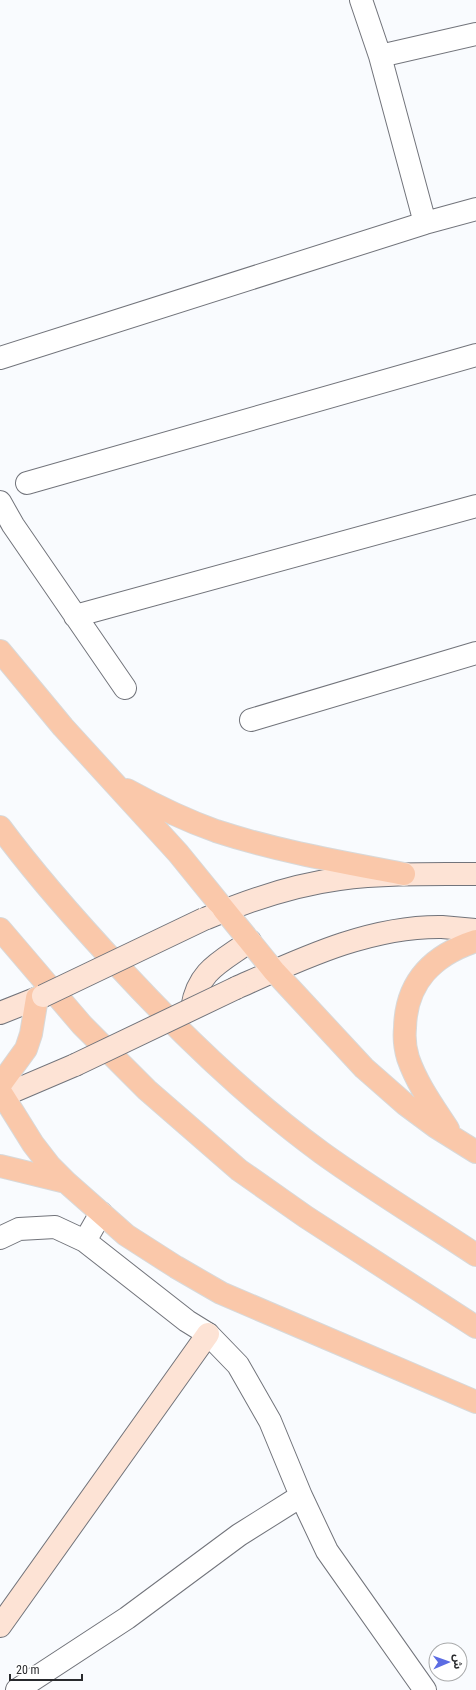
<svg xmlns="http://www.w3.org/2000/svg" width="476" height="1690" viewBox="0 0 476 1690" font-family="'Roboto Condensed','Noto Sans Arabic',sans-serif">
  <rect width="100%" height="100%" fill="#f9fbfe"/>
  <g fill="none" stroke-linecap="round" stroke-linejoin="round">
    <g stroke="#72747b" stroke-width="24">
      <path id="street" d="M361 0 380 56 425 223
        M380 56 476 34
        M0 358 425 223 476 209
        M27 483 476 355
        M0 502 13 525 125 688
        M75 616 476 506
        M251 720 476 653
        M0 1238 19 1229 55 1227 85 1241 101 1213
        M85 1241 187 1321 208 1334 238 1365 270 1421 301 1496 327 1551 425 1690
        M17 1690 127 1618 239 1535 301 1496"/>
    </g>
    <g stroke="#72747b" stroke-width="24">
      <path id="secondary" d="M207 918C249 900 294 885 339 879 384 873 430 874 476 874
        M236 988C301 959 369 926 442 927 454 928 465 929 476 930
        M192 1008C198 970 221 962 250 941
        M0 1013 43 996
        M0 1097 75 1065
        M0 1626 208 1334"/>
    </g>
    <g stroke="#d8d9d9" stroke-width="24">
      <path id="primary" d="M0 651 63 727 178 853 274 971 364 1068 405 1104 436 1127 476 1152
        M127 790C156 806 185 820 216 831 277 851 341 862 404 874
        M0 827C37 877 78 923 120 968 182 1035 248 1099 322 1153 372 1189 425 1221 476 1255
        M0 929 82 1025 147 1090 239 1170 306 1217 476 1327
        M0 1085 26 1049 31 1034 37 998
        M0 1091 33 1144 50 1166 66 1182 126 1235 176 1267 221 1293 476 1402
        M448 1129C433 1106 417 1084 408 1058 405 1048 404 1038 405 1028 406 982 433 955 476 941
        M0 1166 66 1182"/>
    </g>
    <use href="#street" stroke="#fff" stroke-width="22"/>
    <use href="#secondary" stroke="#fde3d5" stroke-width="22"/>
    <use href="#primary" stroke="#fac8aa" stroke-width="22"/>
    <g stroke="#72747b" stroke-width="24" stroke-linecap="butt">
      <path id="secondary-bridge" d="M43 996 204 919
        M75 1065 236 988"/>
    </g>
    <use href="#secondary-bridge" stroke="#fde3d5" stroke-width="22"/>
  </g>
  <g transform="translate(448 1662) rotate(88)"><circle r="19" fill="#ffffff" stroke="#a9aaab"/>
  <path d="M0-3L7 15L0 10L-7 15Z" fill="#5c6ce3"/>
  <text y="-6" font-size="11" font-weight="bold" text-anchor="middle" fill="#292a2d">ش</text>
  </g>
  <path d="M10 1674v6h72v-6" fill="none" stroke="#292a2d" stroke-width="2"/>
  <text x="16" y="1674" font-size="12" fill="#292a2d" stroke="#ffffff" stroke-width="3" paint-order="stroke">20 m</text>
</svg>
